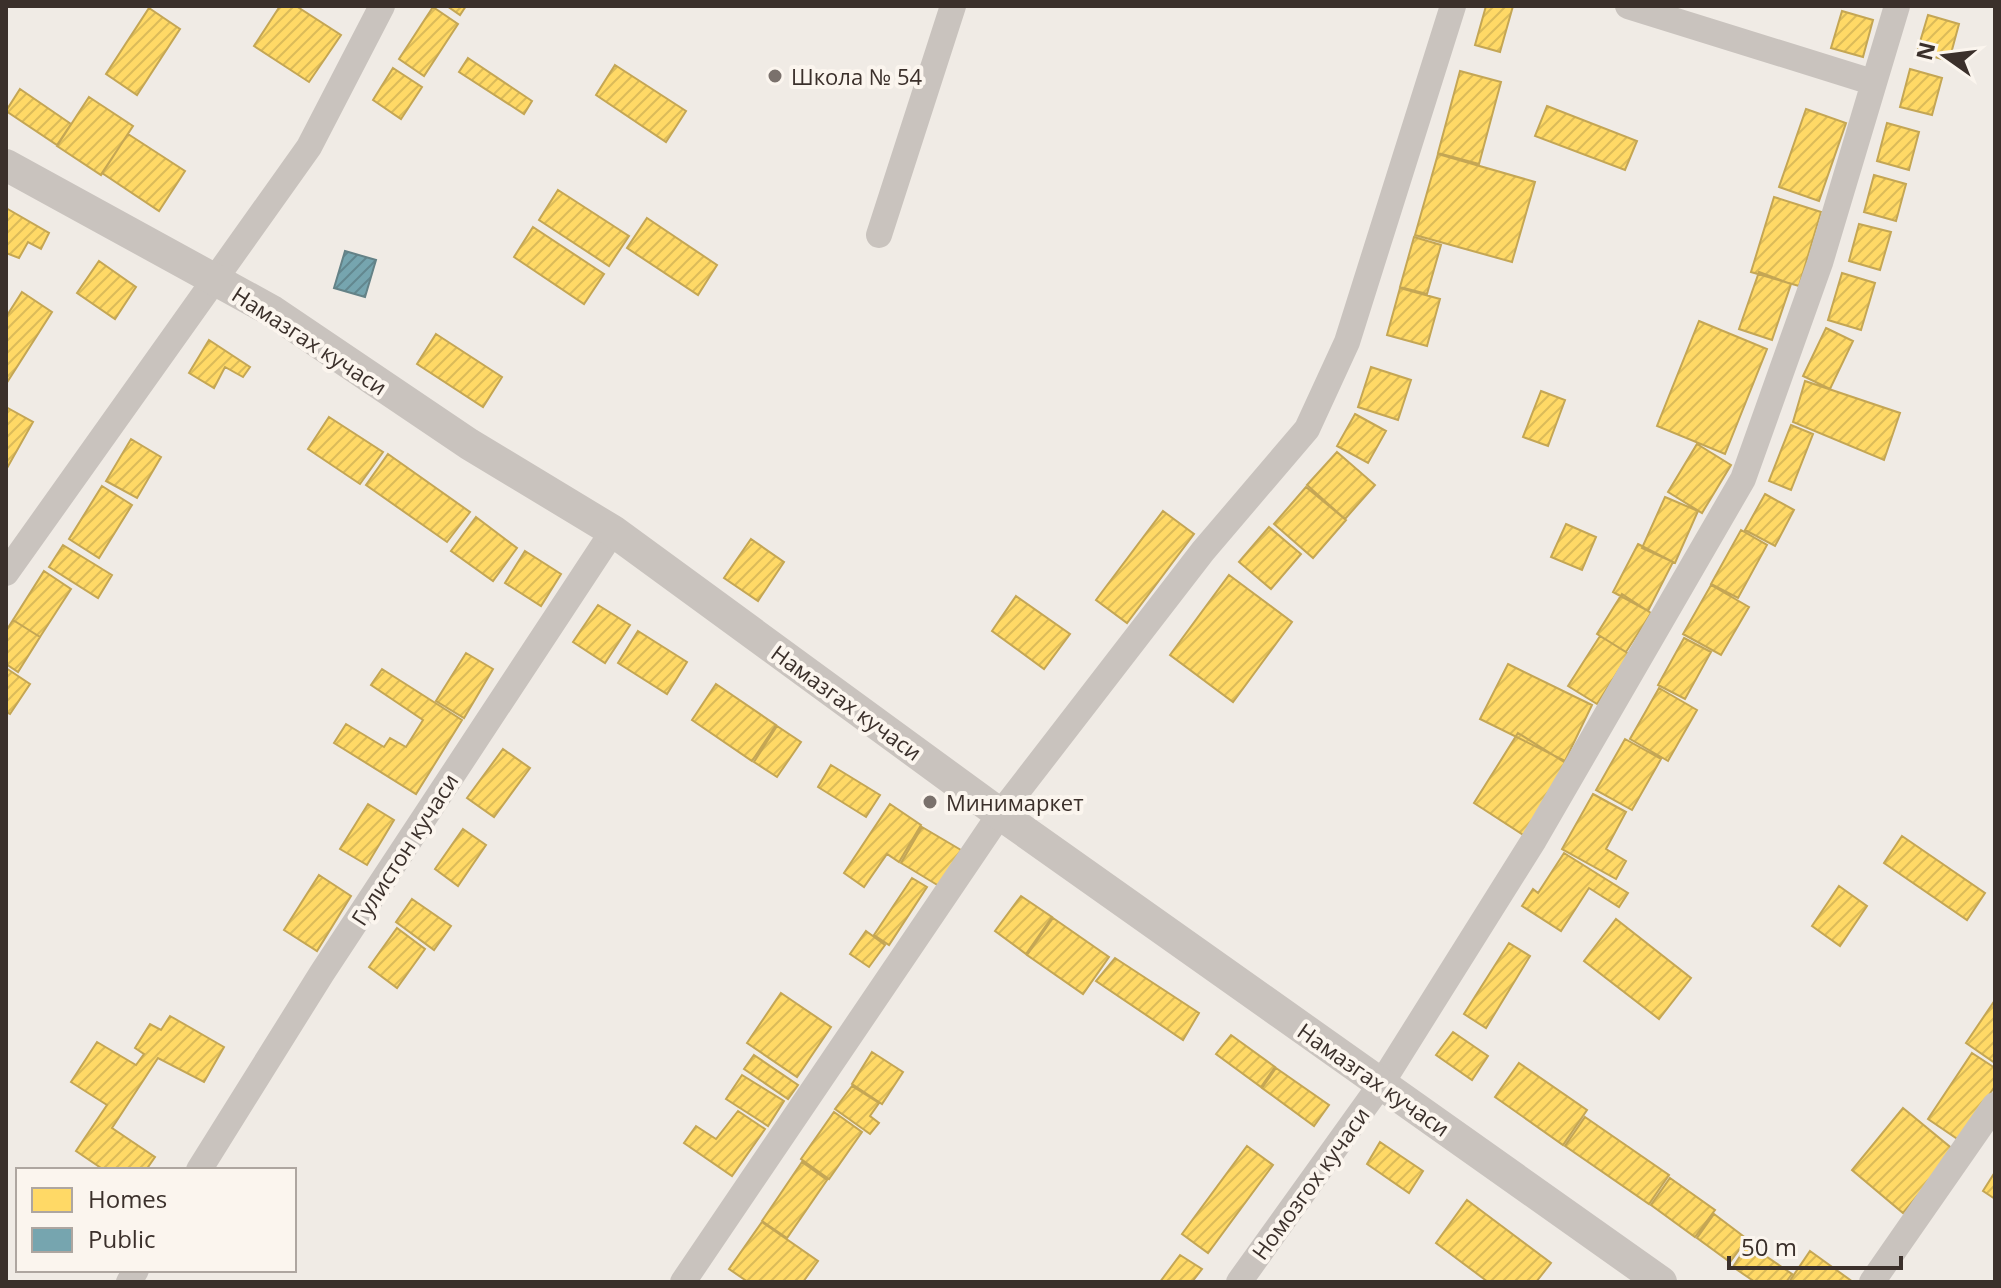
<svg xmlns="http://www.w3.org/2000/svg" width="2001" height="1288" viewBox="0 0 2001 1288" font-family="'Open Sans',sans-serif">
  <defs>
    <pattern id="homes-hatch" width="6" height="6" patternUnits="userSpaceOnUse" patternTransform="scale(2)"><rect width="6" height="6" fill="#ffd966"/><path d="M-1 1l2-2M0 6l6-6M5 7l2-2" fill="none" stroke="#dbbb59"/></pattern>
    <pattern id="public-hatch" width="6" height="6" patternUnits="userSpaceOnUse" patternTransform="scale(2)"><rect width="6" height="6" fill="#76a5af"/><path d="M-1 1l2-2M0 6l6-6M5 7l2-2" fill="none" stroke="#62878f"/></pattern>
  </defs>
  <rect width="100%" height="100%" fill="#f0ebe5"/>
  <path fill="url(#homes-hatch)" stroke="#c4a654" stroke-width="2" d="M280 6H296L341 35 309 82 254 46Z
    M447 6H466L460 15Z
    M1486 6H1513L1500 52 1475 45Z
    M433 7 458 24 424 76 399 59Z
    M149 8 180 29 137 95 106 74Z
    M1842 11 1873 20 1863 57 1831 48Z
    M1928 15 1959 24 1949 61 1917 52Z
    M468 58 532 101 524 114 459 72Z
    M615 65 686 111 666 142 596 95Z
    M393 68 422 87 401 119 373 100Z
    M1910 69 1942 78 1932 115 1900 107Z
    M1460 71 1501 82 1479 164 1438 153Z
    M20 89 71 124 57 145 6 111Z
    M89 97 133 126 101 175 57 146Z
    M1547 106 1637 141 1625 170 1535 136Z
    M1806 109 1846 123 1819 201 1779 187Z
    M1887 123 1919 132 1909 170 1877 161Z
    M128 134 185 171 159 211 102 173Z
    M1438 154 1535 182 1512 262 1415 235Z
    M1874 175 1906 184 1896 221 1864 212Z
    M558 190 629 236 609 266 539 220Z
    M1774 197 1821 212 1799 286 1751 272Z
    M6 208 49 233 41 249 28 242 19 258 6 253Z
    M647 218 717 265 698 295 627 248Z
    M1859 224 1891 232 1880 270 1849 261Z
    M533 227 604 274 584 304 514 257Z
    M1414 237 1441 245 1427 294 1400 287Z
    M99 261 136 287 115 319 77 293Z
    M1759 272 1791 284 1772 340 1739 329Z
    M1842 273 1875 283 1861 330 1828 320Z
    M1400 288 1440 299 1427 346 1387 335Z
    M22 292 52 312 6 384V317Z
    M1699 321 1767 349 1725 454 1657 426Z
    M1826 328 1853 341 1830 389 1803 376Z
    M436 334 502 377 483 407 417 364Z
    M209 340 250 367 243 377 225 367 214 388 189 373Z
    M1371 367 1411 380 1398 420 1358 407Z
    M1805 381 1900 413 1884 460 1793 422Z
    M1541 391 1565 400 1548 446 1523 437Z
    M6 407 33 422 6 470Z
    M1355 414 1386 431 1368 463 1337 446Z
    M329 417 383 452 360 484 308 449Z
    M1791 425 1813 434 1791 490 1769 481Z
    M131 439 161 457 137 498 106 481Z
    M1697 444 1731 465 1702 513 1668 492Z
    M1337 452 1375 485 1345 519 1307 485Z
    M388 454 470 512 447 542 366 485Z
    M102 486 132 505 99 558 69 539Z
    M1306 487 1346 520 1313 558 1274 524Z
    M1765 494 1794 510 1775 546 1745 530Z
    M1665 497 1698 511 1675 563 1642 548Z
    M1163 511 1194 534 1127 623 1096 600Z
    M476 517 517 548 493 581 451 551Z
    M1566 524 1596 537 1582 570 1551 557Z
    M1269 527 1301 554 1271 589 1239 562Z
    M1741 530 1767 545 1738 598 1711 584Z
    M751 539 784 562 758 601 724 578Z
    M1638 544 1673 562 1648 611 1613 592Z
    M63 545 112 575 98 598 49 567Z
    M525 551 561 574 541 606 505 583Z
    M44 571 71 589 40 637 13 620Z
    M1229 575 1292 622 1233 702 1170 655Z
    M1711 585 1749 607 1721 655 1683 634Z
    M1622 594 1651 613 1626 652 1597 634Z
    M1016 596 1070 634 1044 669 992 631Z
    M598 605 630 625 605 663 573 642Z
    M13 620 40 637 18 672 6 664V631Z
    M638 631 687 662 667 694 618 663Z
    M1600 636 1629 654 1597 704 1568 686Z
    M1684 638 1711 652 1685 699 1658 685Z
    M466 653 493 669 464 718 436 701Z
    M1508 664 1592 705 1565 761 1480 719Z
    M6 668 30 684 10 714 6 712Z
    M382 669 462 720 416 794 334 743 346 724 384 747 390 738 406 747 423 720 371 685Z
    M716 684 776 725 752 761 692 720Z
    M1659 688 1697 710 1668 761 1630 739Z
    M777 726 801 742 777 777 754 762Z
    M1518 733 1569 765 1525 836 1474 803Z
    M1625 739 1661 759 1632 810 1596 790Z
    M503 749 530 768 494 817 467 798Z
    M831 765 880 795 866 817 818 787Z
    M1593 794 1626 812 1606 849 1626 861 1616 879 1562 849Z
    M368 804 394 820 367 865 340 849Z
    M890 804 921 825 899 862 887 854 864 887 844 873Z
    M922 827 961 850 939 886 901 863Z
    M463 829 486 845 458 886 435 869Z
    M1902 836 1985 893 1967 920 1884 863Z
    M1564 853 1628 893 1619 907 1589 888 1561 931 1522 906 1533 889 1538 893Z
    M319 875 351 896 317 951 284 930Z
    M912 878 927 887 889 945 874 935Z
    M1839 886 1867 906 1840 946 1812 926Z
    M1021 896 1052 917 1026 954 995 931Z
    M412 899 451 926 434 950 396 922Z
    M1053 918 1109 957 1083 994 1027 955Z
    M1616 919 1691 978 1659 1019 1584 961Z
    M397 928 425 949 397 988 369 967Z
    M866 931 885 945 869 967 850 954Z
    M1509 943 1530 956 1486 1028 1464 1014Z
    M1115 958 1199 1013 1183 1040 1096 981Z
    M781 993 831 1027 797 1077 747 1043Z
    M1995 1000V1063L1966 1043Z
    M170 1016 224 1047 204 1082 158 1058 112 1128 155 1157 146 1170H104L76 1151 107 1105 71 1082 97 1042 136 1065 144 1054 135 1048 150 1024 161 1030Z
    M1453 1032 1488 1056 1472 1080 1436 1055Z
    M1231 1035 1275 1067 1261 1087 1216 1054Z
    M872 1052 903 1072 882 1104 852 1084Z
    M1972 1053 1995 1068V1086L1959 1140 1928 1119Z
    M754 1055 798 1085 788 1099 744 1069Z
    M1519 1063 1587 1110 1563 1145 1495 1097Z
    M1276 1068 1329 1105 1314 1126 1262 1088Z
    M742 1075 784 1101 768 1126 726 1099Z
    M852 1086 879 1103 870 1116 879 1123 870 1134 835 1109Z
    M1903 1108 1955 1151 1903 1213 1852 1170Z
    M738 1111 765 1129 732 1176 684 1143 696 1126 716 1139Z
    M834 1112 862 1132 829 1179 801 1159Z
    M1585 1117 1669 1175 1649 1204 1565 1146Z
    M1380 1142 1423 1171 1409 1193 1367 1164Z
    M1247 1146 1273 1165 1208 1253 1182 1234Z
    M802 1162 827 1180 787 1238 762 1221Z
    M1995 1172V1199L1983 1191Z
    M1670 1178 1715 1210 1695 1237 1651 1205Z
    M1467 1200 1551 1263 1536 1282H1488L1436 1243Z
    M1714 1214 1747 1239 1730 1262 1697 1238Z
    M762 1222 818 1261 803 1282H748L729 1269Z
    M1748 1244 1792 1274 1786 1282H1755L1733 1267Z
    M1810 1251 1853 1282H1789Z
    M1180 1255 1202 1269 1192 1282H1160Z"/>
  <path fill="url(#public-hatch)" stroke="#648287" stroke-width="2" d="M345 251 376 260 365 297 334 288Z"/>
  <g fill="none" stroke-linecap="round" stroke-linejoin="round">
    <path stroke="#c9c3be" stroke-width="26" d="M1628 6 1872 82
      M879 235 953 6
      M6 573 309 147 382 6
      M199 1170 322 973 613 531
      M129 1282 136 1270
      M683 1282 1000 814 1203 551 1307 429 1347 342 1453 6
      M1239 1282 1381 1084 1534 840 1743 479 1820 263 1897 6
      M1872 1282 1995 1105"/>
    <path stroke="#c9c3be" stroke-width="32" d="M6 165 272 311 469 444 613 531 1000 814 1661 1282"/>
  </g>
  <g fill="#7a716c" stroke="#fbf5ee" stroke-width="3">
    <circle cx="775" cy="76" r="8"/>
    <circle cx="930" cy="802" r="8"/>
  </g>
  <g text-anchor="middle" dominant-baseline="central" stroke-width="8" stroke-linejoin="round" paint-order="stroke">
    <g font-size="22" fill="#3b302b" stroke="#fbf5ee" text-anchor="start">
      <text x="791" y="76">Школа № 54</text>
      <text x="946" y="802">Минимаркет</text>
    </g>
    <g font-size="22" fill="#3b302b" stroke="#fbf5ee">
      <text transform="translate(310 340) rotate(33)">Намазгах кучаси</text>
      <text transform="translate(847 702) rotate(36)">Намазгах кучаси</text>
      <text transform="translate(404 849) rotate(-57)">Гулистон кучаси</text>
      <text transform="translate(1374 1079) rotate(35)">Намазгах кучаси</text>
      <text transform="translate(1310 1183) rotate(-54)">Номозгох кучаси</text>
    </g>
  </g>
  <rect width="2001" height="1288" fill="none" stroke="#3b302b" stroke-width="16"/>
  <rect x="16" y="1168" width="280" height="104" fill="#fbf5ee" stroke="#aea6a0" stroke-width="2"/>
  <rect x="32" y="1188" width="40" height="24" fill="#ffd966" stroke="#aea6a0" stroke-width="2"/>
  <text x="88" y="1208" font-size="24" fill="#3b302b">Homes</text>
  <rect x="32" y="1228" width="40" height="24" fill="#76a5af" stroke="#aea6a0" stroke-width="2"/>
  <text x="88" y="1248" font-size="24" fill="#3b302b">Public</text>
  <g transform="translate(1945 56) rotate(284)" stroke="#fbf5ee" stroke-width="6" paint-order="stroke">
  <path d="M0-6L14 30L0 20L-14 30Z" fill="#3b302b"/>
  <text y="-12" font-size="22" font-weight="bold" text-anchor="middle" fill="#3b302b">N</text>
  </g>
  <path d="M1729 1256v12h172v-12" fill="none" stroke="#3b302b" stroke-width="4"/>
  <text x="1741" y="1256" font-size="24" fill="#3b302b" stroke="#fbf5ee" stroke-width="6" paint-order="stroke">50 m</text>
</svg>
